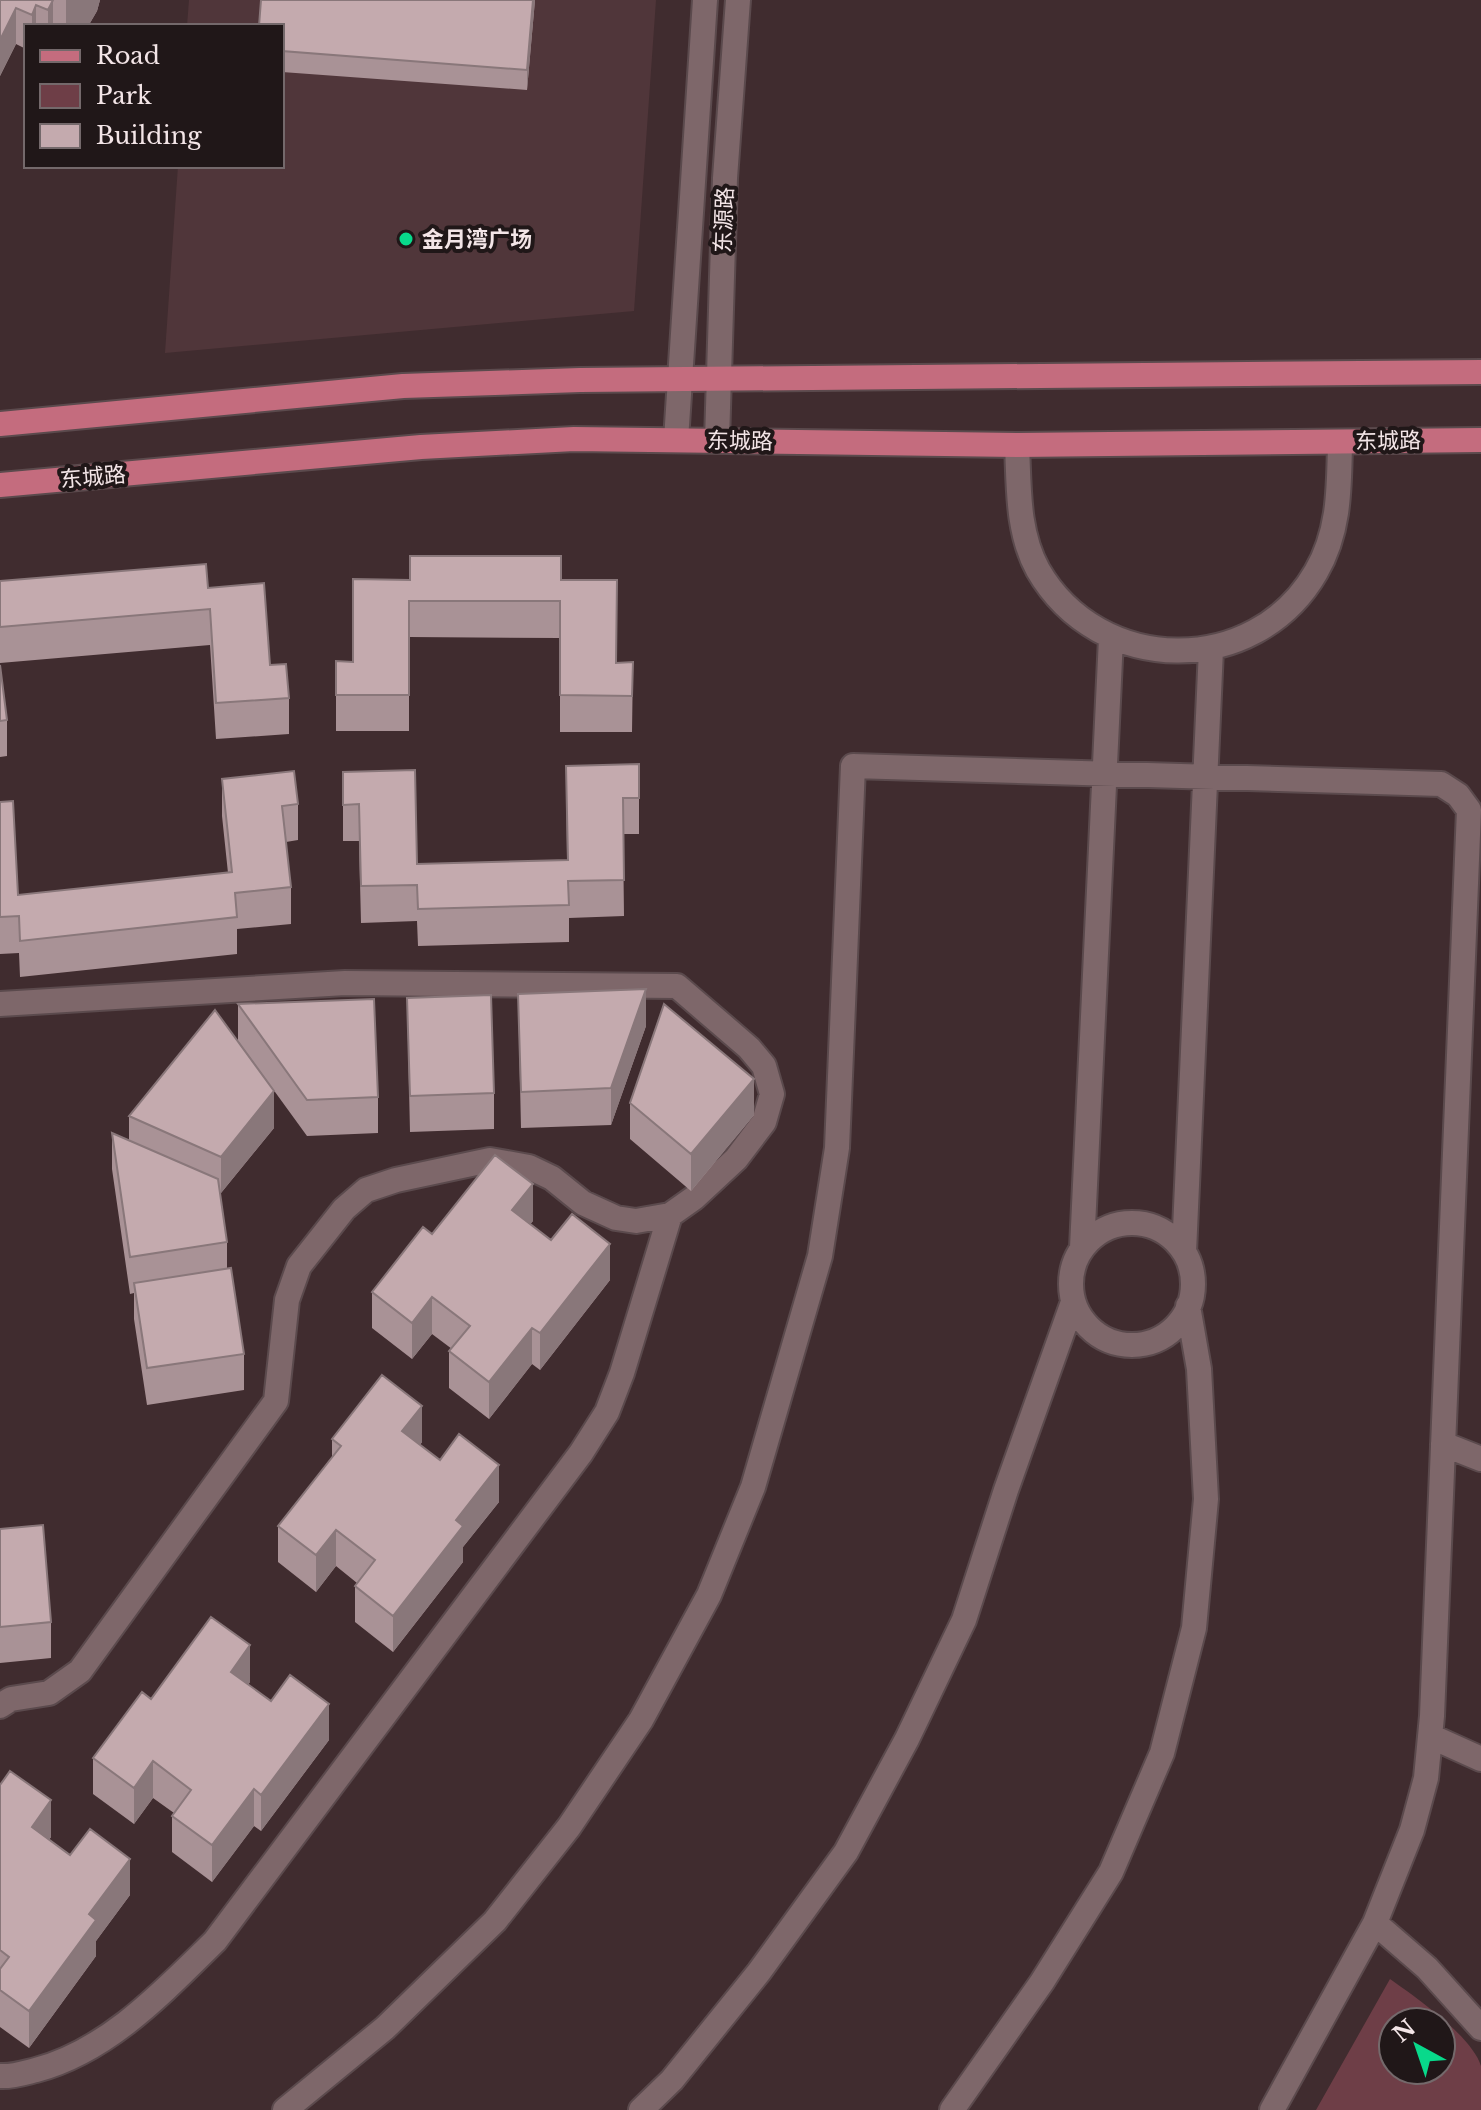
<svg xmlns="http://www.w3.org/2000/svg" width="1481" height="2110" viewBox="0 0 1481 2110" font-family="'Libre Baskerville','Noto Sans SC',serif">
  <rect width="100%" height="100%" fill="#402c2f"/>
  <path fill="#50363a" d="M189 0H656L634 311 165 353 178 166H282V26H187Z"/>
  <path fill="#6e3e47" fill-rule="evenodd" d="M1390 1979C1414 1996 1472 2036 1481 2066 1481 2078 1481 2097 1481 2110H1316ZM1393 2022H1441V2070H1393Z"/>
  <g fill="none" stroke-linecap="round" stroke-linejoin="round">
    <g stroke="#5b4a4d" stroke-width="28">
      <path id="minor" d="M676 440 705 0
        M717 441 725 178 738 0
        M1017 445C1019 487 1017 532 1038 570 1099 676 1255 678 1316 572 1340 531 1339 487 1340 442
        M0 1004 345 983 677 986 749 1048 764 1066 772 1094 764 1122 736 1159 694 1198 670 1215 636 1221 616 1218 583 1203 552 1178 529 1167 490 1160 396 1180 366 1190 344 1209 299 1266 287 1300 276 1401 80 1671 49 1693 11 1699 0 1706
        M1071 1284a61 61 0 1 1 122 0a61 61 0 1 1-122 0Z
        M1082 1248 1111 638
        M1184 1252 1211 649
        M1443 1444 1481 1459
        M1430 1736 1481 1759
        M1375 1923 1427 1968 1481 2028
        M0 2076C12 2077 24 2073 36 2070 108 2051 163 1992 215 1941L581 1453 607 1412 622 1373 670 1215
        M285 2110 385 2028 495 1921 569 1827 641 1720 709 1595 753 1487 820 1256 837 1148 853 766 1441 784 1458 795 1469 810 1432 1716 1426 1778 1412 1830 1375 1923 1272 2110
        M641 2110 672 2080 759 1972 846 1852 907 1739 964 1620 1006 1490 1073 1302
        M952 2110 1042 1982 1111 1872 1162 1753 1194 1628 1206 1499 1199 1369 1188 1306"/>
    </g>
    <g stroke="#5b4a4d" stroke-width="28">
      <path id="major" d="M0 424 403 386 580 380 1481 372
        M0 485 421 447 574 439 1017 445 1481 440"/>
    </g>
    <use href="#minor" stroke="#7e676a" stroke-width="24"/>
    <use href="#major" stroke="#c46c7e" stroke-width="24"/>
  </g>
  <path fill="#a99296" d="M0 0H100L97 11 90 23 86 26H26V49L16 44 0 76Z
    M535 0 527 90 282 72V26Z
    M353 579 561 580 616 663 633 662 632 732H560V638L409 637V731H336V661L353 662Z
    M0 581 208 588 270 665 289 698V734L216 739 210 645 0 663Z
    M0 665 7 720V756L0 757Z
    M639 764V834H623L624 916 569 918V942L418 946 417 921 361 923 359 841H343V772L417 864 567 860 566 766Z
    M222 779 298 804V840L286 842 291 887V924L237 929V954L20 977 19 953 0 954V802L18 895 228 873 222 816Z
    M518 994 646 1026 611 1125 521 1128Z
    M407 998 494 1093V1129L410 1132Z
    M238 1004 378 1097V1133L307 1136 238 1041Z
    M630 1103 754 1115 691 1191 630 1139Z
    M129 1116 274 1128 221 1193 220 1192 227 1242V1268L244 1354V1390L147 1405 134 1319V1293L130 1294 112 1169V1133L129 1140Z
    M533 1221 530 1224 551 1240 610 1280 540 1370 532 1364 489 1419 449 1388V1351L452 1349 432 1334 412 1359 372 1328V1292L432 1234Z
    M332 1439 422 1442 420 1445 440 1460 499 1502 463 1547V1562L393 1652 355 1622V1586L357 1583 336 1566 316 1592 278 1562V1526L332 1457Z
    M0 1529 51 1622V1658L0 1663Z
    M250 1682 248 1685 329 1740 261 1831 254 1826 212 1882 172 1852V1816L174 1813 153 1798 134 1824 93 1794V1758L151 1699Z
    M0 1785 51 1837 49 1840 130 1895 96 1941V1956L29 2048 0 2027Z"/>
  <path fill="#89777a" d="M53 0V26H48V10Z
    M66 0H100L97 11 90 23 86 26H66Z
    M533 0H535L527 90V70Z
    M36 5V26H32V15Z
    M16 8V44L0 76V40Z
    M646 989V1026L611 1125V1088Z
    M754 1079V1115L691 1191V1154Z
    M274 1091V1128L221 1193V1157Z
    M533 1184V1221L512 1246V1210Z
    M610 1244V1280L540 1370V1333Z
    M432 1297V1334L412 1359V1323Z
    M532 1328V1364L489 1419V1382Z
    M422 1406V1442L402 1468V1431Z
    M499 1465V1502L463 1547V1562L393 1652V1616L456 1520Z
    M336 1530V1566L316 1592V1555Z
    M250 1645V1682L231 1708V1672Z
    M329 1704V1740L261 1831V1795Z
    M153 1761V1798L134 1824V1788Z
    M254 1789V1826L212 1882V1845Z
    M51 1800V1837L32 1863V1827Z
    M130 1859V1895L96 1941V1956L29 2048V2011L89 1914Z"/>
  <path fill="#c4aaae" stroke="#89777a" stroke-width="2" d="M0 0H53L48 10 36 5 32 15 16 8 0 40Z
    M261 0H533L527 70 282 51V26H259Z
    M410 556H561V580H617L616 663 633 662 632 696 560 695V601H409V695H336V661L353 662V579L410 580Z
    M206 564 208 588 264 583 270 665 286 664 289 698 216 703 210 609 0 627V581Z
    M0 665 7 720 0 721Z
    M639 764V798H623L624 880 568 881 569 905 418 909 417 885 361 886 359 804 343 805V772L415 770 417 864 568 860 566 766Z
    M294 771 298 804 282 806 291 887 235 893 237 917 20 941 19 916 0 917V802L13 801 18 895 232 872 222 779Z
    M646 989 611 1088 521 1092 518 994Z
    M491 995 494 1093 410 1096 407 998Z
    M374 999 378 1097 307 1100 238 1004Z
    M664 1004 754 1079 691 1154 630 1103Z
    M215 1010 274 1091 221 1157 129 1116Z
    M112 1133 218 1179 227 1242 130 1257Z
    M495 1155 533 1184 512 1210 551 1240 572 1214 610 1244 540 1333 532 1328 489 1382 449 1351 470 1326 432 1297 412 1323 372 1292 423 1227 432 1234Z
    M231 1268 244 1354 147 1368 134 1283Z
    M382 1375 422 1406 402 1431 440 1460 459 1434 499 1465 456 1520 463 1526 393 1616 355 1586 375 1560 336 1530 316 1555 278 1526 341 1446 332 1439Z
    M43 1525 51 1622 0 1627V1529Z
    M211 1617 250 1645 231 1672 271 1701 290 1675 329 1704 261 1795 254 1789 212 1845 172 1816 191 1790 153 1761 134 1788 93 1758 142 1692 151 1699Z
    M10 1771 51 1800 32 1827 70 1855 90 1829 130 1859 89 1914 96 1920 29 2011 0 1990V1969L9 1957 0 1950V1785Z"/>
  <circle fill="#08d98b" stroke="#201718" stroke-width="3" cx="406" cy="239" r="8"/>
  <g text-anchor="middle" dominant-baseline="central" stroke-width="8" stroke-linejoin="round" paint-order="stroke">
    <g font-size="22" fill="#f3e5e7" stroke="#201718">
      <text transform="translate(724 220) rotate(-88)">东源路</text>
      <text transform="translate(740 441) rotate(1)">东城路</text>
      <text transform="translate(1388 441) rotate(-1)">东城路</text>
      <text transform="translate(93 477) rotate(-5)">东城路</text>
    </g>
    <g font-size="22" font-weight="bold" fill="#f3e5e7" stroke="#201718" text-anchor="start">
      <text x="422" y="239">金月湾广场</text>
    </g>
  </g>
  <rect x="24" y="24" width="260" height="144" fill="#201718" stroke="#74696b" stroke-width="2"/>
  <rect x="40" y="50" width="40" height="12" fill="#c46c7e" stroke="#74696b" stroke-width="2"/>
  <text x="96" y="64" font-size="24" fill="#f3e5e7">Road</text>
  <rect x="40" y="84" width="40" height="24" fill="#6e3e47" stroke="#74696b" stroke-width="2"/>
  <text x="96" y="104" font-size="24" fill="#f3e5e7">Park</text>
  <rect x="40" y="124" width="40" height="24" fill="#c4aaae" stroke="#74696b" stroke-width="2"/>
  <text x="96" y="144" font-size="24" fill="#f3e5e7">Building</text>
  <g transform="translate(1417 2046) rotate(320)"><circle r="38" fill="#201718" stroke="#74696b" stroke-width="2"/>
  <path d="M0-6L14 30L0 20L-14 30Z" fill="#08d98b"/>
  <text y="-12" font-size="22" font-weight="bold" text-anchor="middle" fill="#f3e5e7">N</text>
  </g>
</svg>
